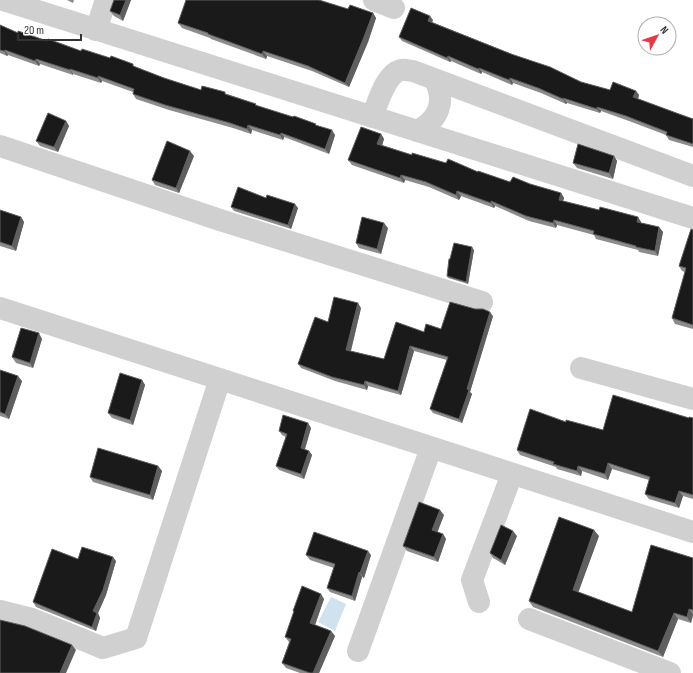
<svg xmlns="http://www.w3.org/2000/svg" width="693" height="673" viewBox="0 0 693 673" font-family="'Sofia Sans Condensed',sans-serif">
  <rect width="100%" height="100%" fill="#fff"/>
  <path fill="#cfe2ee" d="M331 597 346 604 335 631 318 622Z"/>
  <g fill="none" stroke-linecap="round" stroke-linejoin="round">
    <path stroke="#d0d0d0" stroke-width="22" d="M3 0 693 218
      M374 0 394 8
      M96 30 106 0
      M372 117C378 103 385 74 401 70 405 69 410 71 413 71L693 176
      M417 131C439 120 446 102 435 80
      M0 146 220 220 482 302
      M0 308 693 532
      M581 368 693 399
      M479 602 472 580 512 474
      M0 611 32 619 103 648 136 638 220 379
      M529 619 670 673
      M358 651 431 448"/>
  </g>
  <path fill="#8c8c8c" d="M67 0H74L73 3Z
    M114 0H131L123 21 114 16 110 11Z
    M348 9 373 13 376 18 368 42 349 87 312 71 267 56 266 59 211 39 210 38 182 28 178 23Z
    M433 20 432 22 581 82 610 90 636 91 639 95 638 99 679 114 693 119V147L669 140 666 135 629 121 601 111 600 113 567 103 566 104 541 93 513 83 512 85 482 72 481 74 451 61 450 62 402 41 399 37Z
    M0 25 18 33 81 51 136 68 164 78 201 90 227 94 256 104 257 106 317 125 335 135 329 154 284 137 283 140 252 130 251 134 233 128 169 110 136 99 133 94V92L102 81 101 83 73 74V75L40 64 39 66 8 55 7 56 0 53Z
    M66 121 69 126 58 152 40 146 36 141Z
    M381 134 384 139 382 145 412 155 478 172 510 182 530 184 561 193 564 198 563 201 599 210 638 217 641 222V223L659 227 663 232 658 256 639 252 638 250 596 239 594 235 557 225 556 228 529 221 495 206 494 208 461 196 459 200 429 187 405 180 404 183 352 165 348 160Z
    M194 156 179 193 155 185 152 180Z
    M614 156 617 161 613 179 577 168 573 163Z
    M266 198 298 208 291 229 234 211 231 207Z
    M0 210 21 217 24 222 16 251 0 246Z
    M388 228 381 254 359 248 356 243Z
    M693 230V329L675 324 672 318 685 272 682 271 679 266Z
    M474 250 468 284 448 278 447 276Z
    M361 308 351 351 384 359 424 332 441 329 493 316 470 392 472 394 462 423 433 413 430 409 447 360 414 351 401 395 368 386 367 390 335 381 301 368 298 364 328 322Z
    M42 339 33 368 16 363 12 357Z
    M0 370 22 381 9 419 0 416Z
    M142 380 145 385 133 425 112 418 108 413Z
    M693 418V499L683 496 679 508 649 499 645 494 649 480 612 469 608 480 582 471 581 476 557 469 556 467 520 455 517 450 566 422 603 430Z
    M308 423 311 428 305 449 309 451 312 455 304 479 279 470 276 466 286 437 282 435 279 431Z
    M158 466 162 471 153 500 93 482 90 477Z
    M444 515 437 532 443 534 446 539 438 562 407 551 403 546Z
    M517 536 505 565 493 558 490 553Z
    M599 536 578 592 632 612 693 558V616L691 623 678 619 663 657 533 607 529 601Z
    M306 555H371L364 578 362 577 355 601 330 592 327 588 334 568 310 560Z
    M78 559 116 561 106 595 98 613 100 618 96 631 36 607 33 602Z
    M324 599 315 625 331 631 335 636 319 673H300L286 668 282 663 289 642 285 637 294 612 293 611Z"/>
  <path fill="#5f5f5f" d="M126 0H131L123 21 120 15Z
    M373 13 376 18 368 42 349 87 345 83Z
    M430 16 433 20 431 25 428 21Z
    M5 50 8 55 7 56 4 51Z
    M263 51 267 56 266 59 262 54Z
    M448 56 451 61 450 62 447 58Z
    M36 59 40 64 39 66 35 61Z
    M479 68 482 72 481 74 478 69Z
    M70 69 73 74V75L70 70Z
    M98 76 102 81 101 83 98 78Z
    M510 78 513 83 512 85 509 80Z
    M636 91 639 95 637 102 633 97Z
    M563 98 567 103 566 104 563 99Z
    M597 107 601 111 600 113 597 109Z
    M66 121 69 126 58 152 54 147Z
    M248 125 252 130 251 134 247 129Z
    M332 130 335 135 329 154 325 149Z
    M281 133 284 137 283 140 280 135Z
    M381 134 384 139 381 149 377 144Z
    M190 151 194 156 179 193 176 188Z
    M614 156 617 161 613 179 609 173Z
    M401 175 405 180 404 183 400 178Z
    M457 191 461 196 459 200 456 195Z
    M561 193 564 198 562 204 559 200Z
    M491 201 495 206 494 208 491 203Z
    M295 204 298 208 291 229 288 225Z
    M21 217 24 222 16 251 12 246Z
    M638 217 641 222 640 227 637 222Z
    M554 220 557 225 556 228 553 223Z
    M384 223 388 228 381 254 377 249Z
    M659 227 663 232 658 256 655 251Z
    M472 247 474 250 468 284 466 282Z
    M358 303 361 308 350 354 346 350Z
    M490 312 493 316 470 392 472 394 462 423 459 419 467 389Z
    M39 333 42 339 33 368 30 363Z
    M410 346 414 351 401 395 398 391Z
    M18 376 22 381 9 419 5 414Z
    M142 380 145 385 133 425 130 420Z
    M365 381 368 386 367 390 364 385Z
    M308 423 311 428 304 452 301 448Z
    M309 451 312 455 304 479 301 474Z
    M608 463 612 469 608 480 605 474Z
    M158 466 162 471 153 500 150 495Z
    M578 466 582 471 581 476 577 471Z
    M679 491 683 496 679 508 675 503Z
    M440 510 444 515 436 536 432 530Z
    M594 530 599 536 577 596 573 590Z
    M513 531 517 536 505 565 501 560Z
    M443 534 446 539 438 562 434 557Z
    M368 551 371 555 364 578 360 573Z
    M113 557 116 561 106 595 98 613 100 618 96 631 92 627 93 611Z
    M359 572 362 577 355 601 352 596Z
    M321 594 324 599 314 628 310 623Z
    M689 609 693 614 691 623 687 617Z
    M674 613 678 619 663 657 658 651Z
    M331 631 335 636 319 673H313Z
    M72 645 76 650 66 673H60Z"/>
  <path fill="#1a1a1a" stroke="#5f5f5f" d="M114 0H126L120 15 110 11Z
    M186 0H319L348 9 350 5 373 13 364 37 345 83 308 66 263 51 262 54 208 34V33L178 23Z
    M411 8 430 16 428 21 511 54 550 67 581 82 610 90 613 82 636 91 633 97 679 114 693 119V144L666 135 667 132 626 116 597 107V109L563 98V99L538 88 510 78 509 80 479 68 478 69 448 56 447 58 399 37Z
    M0 25 18 33V31L47 41 48 39 81 51 82 49 110 58 111 56 133 64V66L164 78 201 90 202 86 225 92V94L256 104 255 105 293 117 294 116 316 124 315 125 332 130 325 149 281 133 280 135 248 125 247 129 230 123 165 105 133 94 134 89 98 76V78L70 69V70L36 59 35 61 5 50 4 51 0 50Z
    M48 113 66 121 54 147 36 141Z
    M361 127 381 134 377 144 412 155V153L446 163 448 159 478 172V171L510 182 513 177 530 184 561 193 559 200 599 210 600 207 638 217 637 222 659 227 655 251 636 247V246L593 234 594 231 554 220 553 223 526 216 491 201V203L457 191 456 195 426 182 401 175 400 178 348 160Z
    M167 141 190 151 176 188 152 180Z
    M578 144 614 156 609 173 573 163Z
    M238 187 266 198 267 195 295 204 288 225 231 207Z
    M0 210 21 217 12 246 0 242Z
    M362 217 384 223 377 249 356 243Z
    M691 229 693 230V325L672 318 686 268 679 266Z
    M454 243 472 247 466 282 447 276 449 259H450Z
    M334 297 358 303 346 350 384 359 396 322 424 332 426 324 441 329 450 302 475 309H483L490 312 467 389 469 390 459 419 430 409 448 357 410 346 398 391 365 381 364 385 332 377 298 364 315 317 328 322Z
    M21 328 39 333 30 363 12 357Z
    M0 370 18 376 5 414 0 412Z
    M120 373 142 380 130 420 108 413Z
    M613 395 689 418V417L693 418V495L679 491 675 503 645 494 650 477 608 463 605 474 578 466 577 471 553 464 554 462 517 450 530 409 566 422V420L603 430Z
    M283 415 308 423 301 448 309 451 301 474 276 466 287 434 279 431Z
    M98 448 158 466 150 495 90 477Z
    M419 502 440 510 432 530 443 534 434 557 403 546Z
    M559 517 594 530 573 590 632 612 651 545 693 558V610L689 609 687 617 674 613 658 651 529 601Z
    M501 525 513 531 501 560 490 553Z
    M314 532 368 551 360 573 359 572 352 596 327 588 335 564 306 555Z
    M82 547 113 557 103 590 93 611 97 613 92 627 33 602 52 549 78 559Z
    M302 586 321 594 310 623 331 631 313 673H310L282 663 291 639 285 637 294 611H293Z
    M0 620 25 626 72 645 60 673H0Z"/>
  <g transform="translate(657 36) rotate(50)"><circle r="19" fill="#ffffff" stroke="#adadad"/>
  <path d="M0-3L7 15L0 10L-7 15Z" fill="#e63946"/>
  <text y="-6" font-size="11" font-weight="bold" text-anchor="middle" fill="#333333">N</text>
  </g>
  <path d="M18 34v6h63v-6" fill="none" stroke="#333333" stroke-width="2"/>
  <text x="24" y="34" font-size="12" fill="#333333" stroke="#ffffff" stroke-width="3" paint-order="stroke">20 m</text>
</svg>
